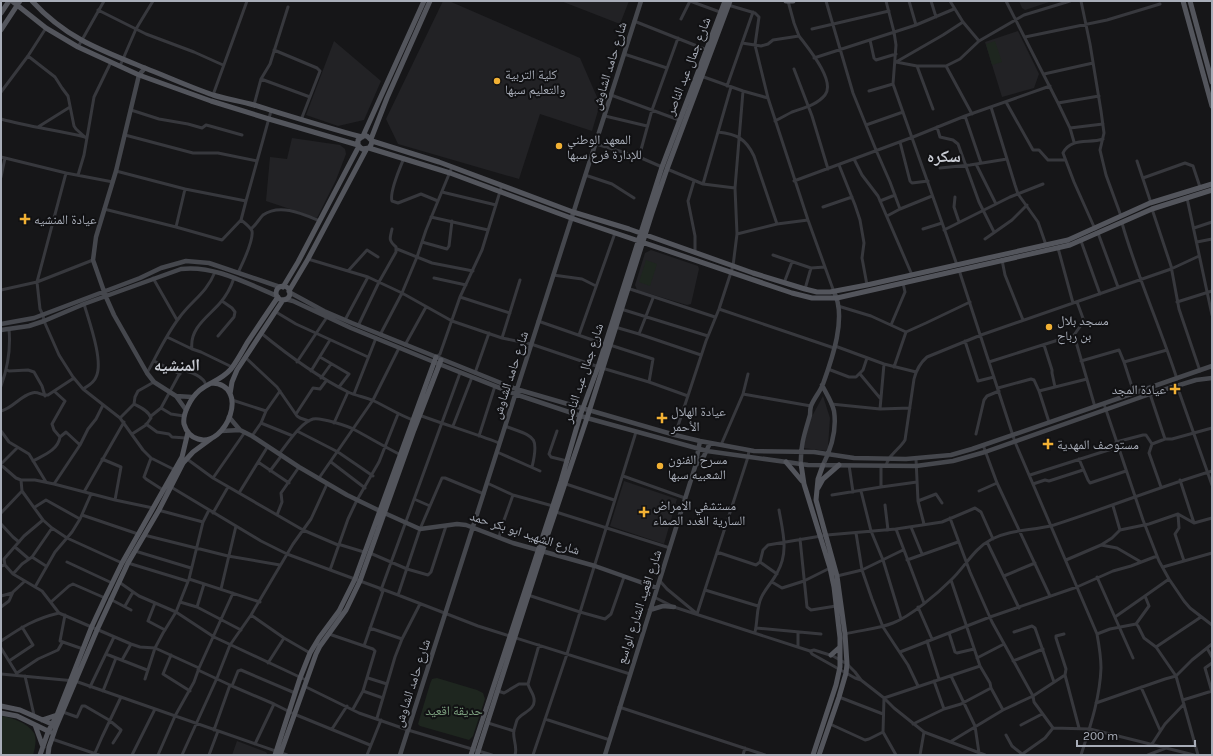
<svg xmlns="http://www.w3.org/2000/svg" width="1213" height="756" viewBox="0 0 1213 756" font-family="Karla,'Noto Naskh Arabic',sans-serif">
  <rect width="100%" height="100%" fill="#161618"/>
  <path fill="#222225" d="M443 1H449L580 58 600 104 592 131 540 114 519 179 398 144 386 119Z
    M561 1H629L620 24Z
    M1019 1H1052L1025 10 1022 8Z
    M1018 31 1039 74 1034 88 1002 97 985 42Z
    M334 41 381 81 364 120 338 126 306 115Z
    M292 138 340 145 345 149 346 154 336 180 317 218 266 201 270 157 287 159Z
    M651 250 698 266 699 269 691 304 687 305 637 290 635 285 645 253Z
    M823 396 830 418 828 447 827 451 803 448 810 420Z
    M624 481 677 499 664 544 610 526Z
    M237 741 266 752 268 755H232Z"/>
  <path fill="#1e261f" d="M995 41 1002 62 992 65 986 44Z
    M646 260 657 264 650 286 639 282Z
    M437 678 477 690 483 693 485 699 473 736 469 740 420 726 418 724 430 684 432 679Z
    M1 716C11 717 28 723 34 733 37 739 35 749 33 755H1Z"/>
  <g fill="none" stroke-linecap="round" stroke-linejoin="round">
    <path stroke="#37383d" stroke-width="3" d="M690 1 720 12
      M826 1 853 93 876 150 890 182 900 209
      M886 1 894 32 896 45 893 84 957 265
      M909 1 916 25
      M931 1 936 17
      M950 1 963 22 979 41
      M1006 1 1058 103 1070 128 1074 142
      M1081 1 1090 44 1101 111 1104 133 1100 150 1106 175 1121 216
      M728 5 755 13 759 17 755 45 768 98 808 220 834 292
      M98 10 146 34 194 52 223 65
      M681 19 690 1
      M634 21 707 50
      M812 29 889 11
      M1025 37 1107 20 1160 4
      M870 40 874 58 876 60 896 54
      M742 43 761 46 768 44 773 40 799 36 794 23 788 1
      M78 47 104 1
      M274 50 317 68 320 71 301 120
      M624 54 667 68
      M28 56 55 77 62 88 68 96 74 126 76 129 86 138
      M814 58 916 25 954 9
      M896 62 917 66H946L960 59 979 41 1024 15 1070 1
      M896 62 943 35 963 22
      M120 66 136 29 153 1
      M917 66 933 109
      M946 66 972 114
      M794 69 812 116 828 169
      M1044 74 1093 63
      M701 76 743 91 768 98
      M261 79 310 97
      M727 86 753 12
      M869 91 893 84
      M1 92 28 56 46 28
      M213 95 247 1
      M611 95 679 120
      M1006 102 1033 150H1039L1048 160H1065
      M1058 103 1099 96
      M254 105 261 79 270 64 288 7
      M991 107 1015 185 1018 194 1038 222 1046 245
      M131 110 159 119 188 124 202 128 206 125 210 126 242 135
      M605 116 647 126
      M965 116 981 163
      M1 119C29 127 57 130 85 137
      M775 121C781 118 786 115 792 112 803 108 817 105 825 95 836 81 808 48 799 36
      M866 125 903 112
      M38 127 70 107
      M937 127 940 137 953 140 958 144 979 202 994 232
      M1070 128 1103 124
      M718 132 731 87
      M125 135 193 153H218L257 161
      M900 142 910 181 912 183 928 181
      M596 144 639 157 662 167
      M1 157 66 173 113 182
      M639 157 652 110 678 38
      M404 158C400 168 389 192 392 201L398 203 421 194 438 201
      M854 159 862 175 878 196 912 275
      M1137 161 1151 203
      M976 164 996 204
      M839 165 855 205 860 220 864 243 862 258 867 285
      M940 168 970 165 1007 159
      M667 169 703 184 735 188
      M66 173 37 282 40 309 43 315 44 321 59 355 73 377 83 389 120 418 143 450 151 458 175 470
      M78 175 84 155 94 97 111 62
      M585 175 612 184 634 198
      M1 177 5 158
      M1143 178 1185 163 1193 166 1200 187
      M694 181 688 201 695 236V253
      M794 181 913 137 965 116 1050 86
      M703 184 718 132C737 134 746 139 754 156L777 224 737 234
      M185 189 246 201 241 220
      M442 192 496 205
      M955 197 954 207 959 222
      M1187 198 1212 315
      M246 201 271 111
      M880 201 895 195
      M823 207 852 197
      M104 209 176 227 185 189 116 171
      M1152 209 1171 266 1179 309 1200 371
      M887 216 900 209 932 196
      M431 217 488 230
      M1122 223C1137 276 1160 326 1177 379
      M777 224 808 220
      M176 227 222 240 241 220C245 223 250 227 252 231 254 241 242 264 238 273
      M1194 228 1212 222
      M251 229C256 225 259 219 263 215 280 203 303 214 320 221
      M923 229 942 223
      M1095 229 1074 182 1063 153C1071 137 1089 144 1103 139
      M944 230 1010 197 1043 184
      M1098 233 1118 287
      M985 239 1012 220 1027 205
      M1081 241 1100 294
      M422 242 447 249 449 246 452 221
      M1197 242 1212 239
      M1058 248 1073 303
      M397 249 432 263 473 271
      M773 255 811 268 825 267
      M308 259 368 277 402 293 452 321 502 338 531 344 602 368 649 382 688 396
      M1002 260 1005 275 1023 320
      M959 270 1015 442 1097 634C1099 645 1101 657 1101 668 1100 698 1090 727 1081 755
      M348 271 367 250 378 257
      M553 275 582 279 596 286
      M153 278 177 320
      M434 278 466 285
      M784 283 792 262
      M627 288 715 317
      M805 289 811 268
      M1 290 37 282 93 260
      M460 297 510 313
      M653 298 639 334 701 355
      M1177 302 1212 291
      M838 306 871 316 906 332
      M621 309 708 336
      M719 309 834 348
      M276 312 296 324 368 357
      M345 320 368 277
      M538 321 604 344
      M891 325 905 292 903 283
      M358 326 379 282 396 252V247C388 240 390 238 392 229
      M615 327 639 334
      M261 333C289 356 316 376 348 392 356 396 366 397 374 401 387 407 399 415 413 420
      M380 335 402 293 417 257 426 230 452 167
      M579 335 615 233
      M1074 335 1095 407
      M218 336 234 317 235 312 232 308 222 301
      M167 337 192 349
      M502 338 520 280
      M965 341 978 381 994 377
      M405 345 426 307
      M610 345 653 359 649 382
      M1044 345 1052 370V373L1055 387
      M835 346 884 364 916 372
      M320 357 349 374 339 387
      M436 357 440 354 460 297 482 250 502 185
      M246 358 277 387 297 416 300 418 309 421
      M154 361 180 374
      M1081 361 1119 350 1124 362 1134 393
      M297 362 327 317
      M989 362 1074 335 1084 321 1077 302
      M1124 362 1167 350
      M232 367 201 352 192 349C189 328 209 316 220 303 227 295 231 287 234 278
      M894 367 906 332 926 323 970 302
      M828 369 849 377H856L863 370 867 358
      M7 370 9 371 28 370 34 372 42 386 45 396
      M311 371 330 340
      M147 373C157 355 166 335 179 318 192 300 206 294 215 272
      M475 373 489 333
      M860 374 880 398
      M321 378 331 364
      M1 386C8 367 11 350 9 329
      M1177 386 1212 485
      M998 388 1031 379 1034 380 1039 391
      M83 389C88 386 94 383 96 377 104 362 89 321 84 304
      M354 394 376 338
      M743 394 811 406
      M1150 394 1165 439
      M232 400 266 411
      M831 404 880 409 884 364
      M1104 404 1143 520 1159 561 1169 579 1184 601 1190 608 1212 625
      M161 408 171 414 184 416
      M880 409 910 408
      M1 411C13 408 20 396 32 393 38 391 42 396 48 395L74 378
      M296 414 313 388 320 389 326 381
      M419 415C446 425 473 433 499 443
      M151 416 161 408 181 371C189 370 204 377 206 385
      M120 418 134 404 135 397 138 391 154 382
      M1049 422 1039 391 1087 379
      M261 423 293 436
      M334 423 348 392
      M146 424 157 432 169 434 172 437 186 438
      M453 426 472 377
      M505 426C533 437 540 434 532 467
      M1 431 9 442 29 454 46 482
      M297 431 338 452 373 476
      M557 431 549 454 551 457 567 461
      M132 434 146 425 151 418C149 411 140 407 134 404
      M976 434 984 400 987 396 999 391
      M675 435 706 341 719 309 733 266 737 234 735 188 743 91
      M252 436 261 423 266 411 280 391
      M479 436 495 386
      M60 437 66 432 80 445
      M1116 442 1143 435H1146L1152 444 1165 439H1172L1212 428
      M1152 444 1149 453 1161 487
      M721 445 743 394 748 374
      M983 445 997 483 1050 596
      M497 452 540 471
      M279 454C288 443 300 423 313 419 320 417 348 426 355 430 370 438 385 447 401 455
      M151 458 144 477 146 479 163 490
      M102 459 121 467 115 500
      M187 459 213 478 245 432
      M916 459 918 501 924 524
      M1079 459 1088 480 1090 483 1126 471
      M33 461C44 455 58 450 60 437L54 430 52 424 65 401 54 391
      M258 462 289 483
      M331 462 365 488
      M1 464 17 448
      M1 465 16 478 21 480H35L54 484 115 500 153 508
      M849 465 853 492
      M881 466V487
      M886 466C888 455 899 450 905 440L914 379C916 371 920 363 927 357L981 335 1171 269 1199 256
      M270 471 282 455
      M1030 475 1118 447
      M623 476 685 498
      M213 478 303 530 338 545H341L364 552
      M319 478 373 400 399 348
      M21 480 22 491 43 520 52 528 67 538 122 563
      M1180 480 1194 523
      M487 483 513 495 553 506
      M54 484 80 445 88 429 96 419 103 405
      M566 484 614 500
      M1033 484 1045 480 1049 481 1083 470
      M171 487 261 541 287 554 398 595 478 626 630 674
      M861 491 871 531 883 560 901 619
      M979 491 997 483
      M84 492 124 422
      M239 493 268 446
      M832 495 881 487 917 482
      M414 499 430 506
      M918 501 936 494 942 503
      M885 505 888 530
      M1113 506 1120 530
      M35 507 46 500 80 519
      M158 510 203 522
      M556 512 670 548
      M1 513 22 491
      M213 513 228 487
      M1178 514 1179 528 1175 534 1184 561
      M82 515 138 534
      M277 515 282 502 281 493 299 467
      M950 518 970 572 992 622 1033 696 1034 702 1053 728 1090 729 1194 755
      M1 524 13 537 19 542
      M911 527 922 554
      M896 529 924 603
      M856 533 862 570 872 599 883 627 908 665 918 686
      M144 535 228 556 280 565
      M499 537 503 523 513 495
      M800 539 807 607 811 610 836 606
      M987 542 1019 608
      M1101 545 1117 548 1141 562
      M15 547 29 559
      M135 551 191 568
      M717 552 756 565 760 562 763 550 768 545 827 535 896 529 942 522 975 508 981 512 993 539
      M370 553 407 569 428 575 431 572 446 526
      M907 560 958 542
      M1066 560 1101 545 1112 538 1120 530 1149 524 1178 514 1194 523 1212 518
      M67 562 112 583
      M760 562 777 574
      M128 563 187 581
      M5 565 4 559 24 536 43 520
      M1 566 5 565 13 574 42 591 59 613 131 644 140 647 155 648 199 668
      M46 566 32 557 52 528
      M1163 567 1212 553
      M330 570 348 519 357 500 379 462 398 414
      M13 574 22 564 32 557
      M837 576 862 570 903 550
      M1004 576 1035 563
      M1097 577 1133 658
      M189 579 260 602
      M951 580 980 666 990 683 991 688 1003 710
      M660 581 667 589 696 613
      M119 582 139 596 176 612 214 637 306 680
      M772 582 782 588 804 581 830 568
      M35 587 55 552 72 532 80 519 91 494
      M221 589 236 526
      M381 590 460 373
      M705 590 758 606
      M398 595 420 529 442 478H445L484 494
      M528 595 580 612 605 619 611 614 624 577
      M1 596 12 593
      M654 597 674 607 810 651 812 654 855 678 861 680
      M110 599 131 610
      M51 602 69 586 73 584 105 598
      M180 602 197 607 204 584
      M155 603 148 621 165 630
      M125 606 133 592
      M1 607 9 601 13 592 25 581
      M197 607 241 630
      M918 607 932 639
      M697 614 748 457 749 450
      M65 615 60 641 83 649
      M251 615 284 638 310 653
      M1115 617 1145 596
      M1136 624 1149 606 1145 596 1169 579
      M370 628 402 639
      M756 628 821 634
      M755 632C758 620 756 607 762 596 766 588 773 581 777 573 789 552 783 533 779 510
      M798 632V646
      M1014 632 1032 626 1035 628 1054 682
      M949 633 955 652 957 653 974 649
      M329 634 373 649 375 651 363 691 353 709
      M845 634C861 630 878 629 893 623 911 616 937 594 951 580 965 567 974 548 992 539 1011 529 1033 531 1054 525 1107 508 1159 487 1212 471
      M1097 634 1110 629 1136 624 1138 626 1144 638 1156 647 1176 676 1198 755
      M1 641C22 627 34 619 59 613
      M927 641 939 679
      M364 646 383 591
      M1156 647 1201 617
      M1 648 17 674
      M1207 648 1212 657
      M810 651 814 650 833 656 847 664 855 672 861 680 884 698 894 708 924 732 985 755
      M900 652 990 617 1077 587 1113 571 1131 566 1157 556
      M106 654 147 670
      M171 655 163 674 190 691
      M977 658 1004 644
      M122 660 131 644
      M9 661 33 645 22 627
      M1013 661 1043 649
      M268 663 284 638
      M1212 663 1205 668 1212 692
      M198 670 232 686 274 704 294 714 370 745
      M17 673 38 659 58 650 62 643
      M1 674 75 681 287 755
      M1065 675 1079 728
      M25 676 34 715
      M951 676 975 726 979 753
      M368 678 387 684
      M145 679 155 648 163 633 176 612 189 579 203 522 209 510
      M232 686 238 671 241 670 295 693
      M304 686 359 713 408 730 492 755
      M90 687 114 637
      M1141 687 1160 730
      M103 691 116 658
      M363 691 383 698
      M498 691 504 693 519 684H528
      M839 697 883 714
      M1183 700 1212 691
      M1096 703 1165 679 1176 676 1192 660 1212 644
      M619 707 765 755
      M944 709 961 704 991 688
      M63 712 77 717 82 706H85L109 720 121 730 120 732 113 743
      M377 718 395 657 402 639 420 604
      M545 719 610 740
      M488 723 514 731
      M830 724 865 740 869 739 883 732
      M913 724 944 709 934 681
      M1021 725 1042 714
      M332 729 347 706
      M214 730 230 685
      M1006 735 1012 746 1022 754
      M52 739 99 755
      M950 742 1003 710 1033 696 1065 675 1066 669 1056 638V636L1064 634
      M255 744 274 704
      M1152 744 1165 724 1184 704
      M95 753 102 737 121 697
      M132 755 155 709
      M158 755 175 716 194 682 199 668 233 593
      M182 755 217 678 230 645 251 615 293 544 311 519 327 484
      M209 755 218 731
      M367 755 381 720
      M515 755C518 747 512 738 514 730 515 727 516 723 517 720 521 713 536 710 534 699 534 694 529 689 528 684L539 645
      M533 755 567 654 636 432
      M743 755 745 748
      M896 755 883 732 884 698 980 666
      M920 755 924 732
      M1021 755 1045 738 1053 728
      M1148 755 1166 748"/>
    <path stroke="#45474d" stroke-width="4.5" d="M145 68 139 75 116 171 96 237 93 260 106 297 114 315 147 373 154 382 176 396 186 410
      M289 292 324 311 352 323 516 389 675 435 700 441 754 451 814 452 854 458 906 459 951 455 972 449 1212 366
      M285 299 293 301 351 328 434 362 515 394 587 418 707 451 808 465 916 466 953 461 985 452 1150 394 1196 380 1212 378
      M1 324 34 318 140 278 161 268 186 261 209 263 280 287
      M1 330 29 326 44 321 84 304 181 269C214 265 246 283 277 296
      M822 385C826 393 832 402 834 411 837 430 831 449 823 465
      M176 396 192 397
      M229 417 240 430 252 436 299 467 347 495 380 511 420 529 457 524 466 525 513 543 595 566 657 588
      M221 431 240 430
      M801 464C800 446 805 432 810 415 810 412 810 409 811 406 814 398 820 392 823 384 832 359 847 317 834 292
      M696 465 704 456 710 443
      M650 610 663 606 674 607
      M400 755 641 1
      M605 755 695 467 700 441"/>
    <path stroke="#53555c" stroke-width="5" d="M12 1 46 28 78 47 139 75 211 101 269 119 358 145 362 149 369 148 371 145 372 141 367 136H363L358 140V145
      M32 1C66 38 100 50 145 68 168 77 190 87 213 95 226 99 240 101 254 105 290 116 325 127 362 137
      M786 1H793
      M1183 1 1212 106
      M1190 1 1212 82
      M1 13 9 1
      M1 30 20 1
      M363 136 424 1
      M371 139 387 98 430 1
      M372 141 439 162 573 212 629 229 753 273 805 289 817 292H830L867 285 1068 240 1150 203 1212 184
      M369 148 450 173 571 218 792 293 812 298H837L1070 245 1152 209 1212 190
      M276 293a7 7 0 1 1 14 0a7 7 0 1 1-14 0Z
      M283 287 298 262 359 146
      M289 291 308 259 366 150
      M212 383C251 385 226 448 198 439 191 437 186 431 184 424 183 418 185 412 188 406 200 381 216 386 231 369 237 361 242 352 247 343 257 328 267 313 278 297
      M230 394 232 382 237 370 283 300
      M786 462 802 481
      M801 464 804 484 830 568 834 587 840 638V667L836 685 813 755
      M818 488 823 479 839 465
      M831 655 840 647
      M1 706 20 710 54 725
      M1 713 17 716 50 732
      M42 720 57 715
      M35 725 43 747
      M40 755 48 732 57 715 92 626 106 596 122 563 182 457 188 432
      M48 755 49 747 56 727 97 630 128 563 159 510 183 463 193 452 212 438
      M275 755 300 678 310 653 319 638 339 611 355 579 436 357
      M280 755 316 654 320 646 346 610 360 581 414 430 441 360
      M471 755 561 481 580 416 598 367 662 167 725 1
      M477 755 547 537 587 418 652 213 667 169 730 1
      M819 755 839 697 846 673 847 664 845 634 837 576 816 500 818 479 823 465"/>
  </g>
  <g fill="#f2b134" stroke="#111113" stroke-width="1.5">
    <circle cx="497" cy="81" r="4"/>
    <circle cx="559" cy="146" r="4"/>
    <path d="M23 213h4v4h4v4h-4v4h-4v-4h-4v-4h4z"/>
    <circle cx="1049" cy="327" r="4"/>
    <path d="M1173 383h4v4h4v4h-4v4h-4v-4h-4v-4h4z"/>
    <path d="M660 412h4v4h4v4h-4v4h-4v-4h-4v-4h4z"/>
    <path d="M1046 438h4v4h4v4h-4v4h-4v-4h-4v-4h4z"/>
    <circle cx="660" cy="466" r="4"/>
    <path d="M642 506h4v4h4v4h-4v4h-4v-4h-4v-4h4z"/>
  </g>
  <g text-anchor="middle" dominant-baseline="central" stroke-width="4" stroke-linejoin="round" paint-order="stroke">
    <g font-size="13" fill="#a8adb8" stroke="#111113">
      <text transform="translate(609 66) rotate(-73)">شارع حامد الشاوش</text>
      <text transform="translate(688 66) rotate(-69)">شارع جمال عبد الناصر</text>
      <text transform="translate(583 373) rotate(-72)">شارع جمال عبد الناصر</text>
      <text transform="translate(510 375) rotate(-72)">شارع حامد الشاوش</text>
      <text transform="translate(525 533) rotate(18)">شارع الشهيد ابو بكر حمد</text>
      <text transform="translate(639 607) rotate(-72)">شارع اقعيد الشارع الواسع</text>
      <text transform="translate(412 683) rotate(-72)">شارع حامد الشاوش</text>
    </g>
    <g font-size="13" fill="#a8adb8" stroke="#111113" text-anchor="start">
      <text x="505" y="74">كلية التربية<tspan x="505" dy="15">والتعليم سبها</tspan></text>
      <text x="567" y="139">المعهد الوطني<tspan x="567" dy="15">للإدارة فرع سبها</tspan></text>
      <text x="34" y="219">عيادة المنشيه</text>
      <text x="1057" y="320">مسجد بلال<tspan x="1057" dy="15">بن رباح</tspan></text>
      <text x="1166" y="389" text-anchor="end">عيادة المجد</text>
      <text x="671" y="411">عيادة الهلال<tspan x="671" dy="15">الأحمر</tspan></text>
      <text x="1057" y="444">مستوصف المهدية</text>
      <text x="668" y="459">مسرح الفنون<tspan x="668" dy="15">الشعبيه سبها</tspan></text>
      <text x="653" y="505">مستشفي الامراض<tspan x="653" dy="15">السارية الغدد الصماء</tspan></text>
    </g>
    <g font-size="13" fill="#7fa381" stroke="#111113">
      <text x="454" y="710">حديقة اقعيد</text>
    </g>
    <g font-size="17" font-weight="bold" fill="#c9ccd4" stroke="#111113">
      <text x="944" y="156">سكره</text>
      <text x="177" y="365">المنشيه</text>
    </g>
  </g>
  <rect width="1213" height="756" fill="none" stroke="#a8adb8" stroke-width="4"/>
  <path d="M1077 740v6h118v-6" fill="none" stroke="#a8adb8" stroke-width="2"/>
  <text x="1083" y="740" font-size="12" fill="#a8adb8" stroke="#111113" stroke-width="3" paint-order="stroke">200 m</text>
</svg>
